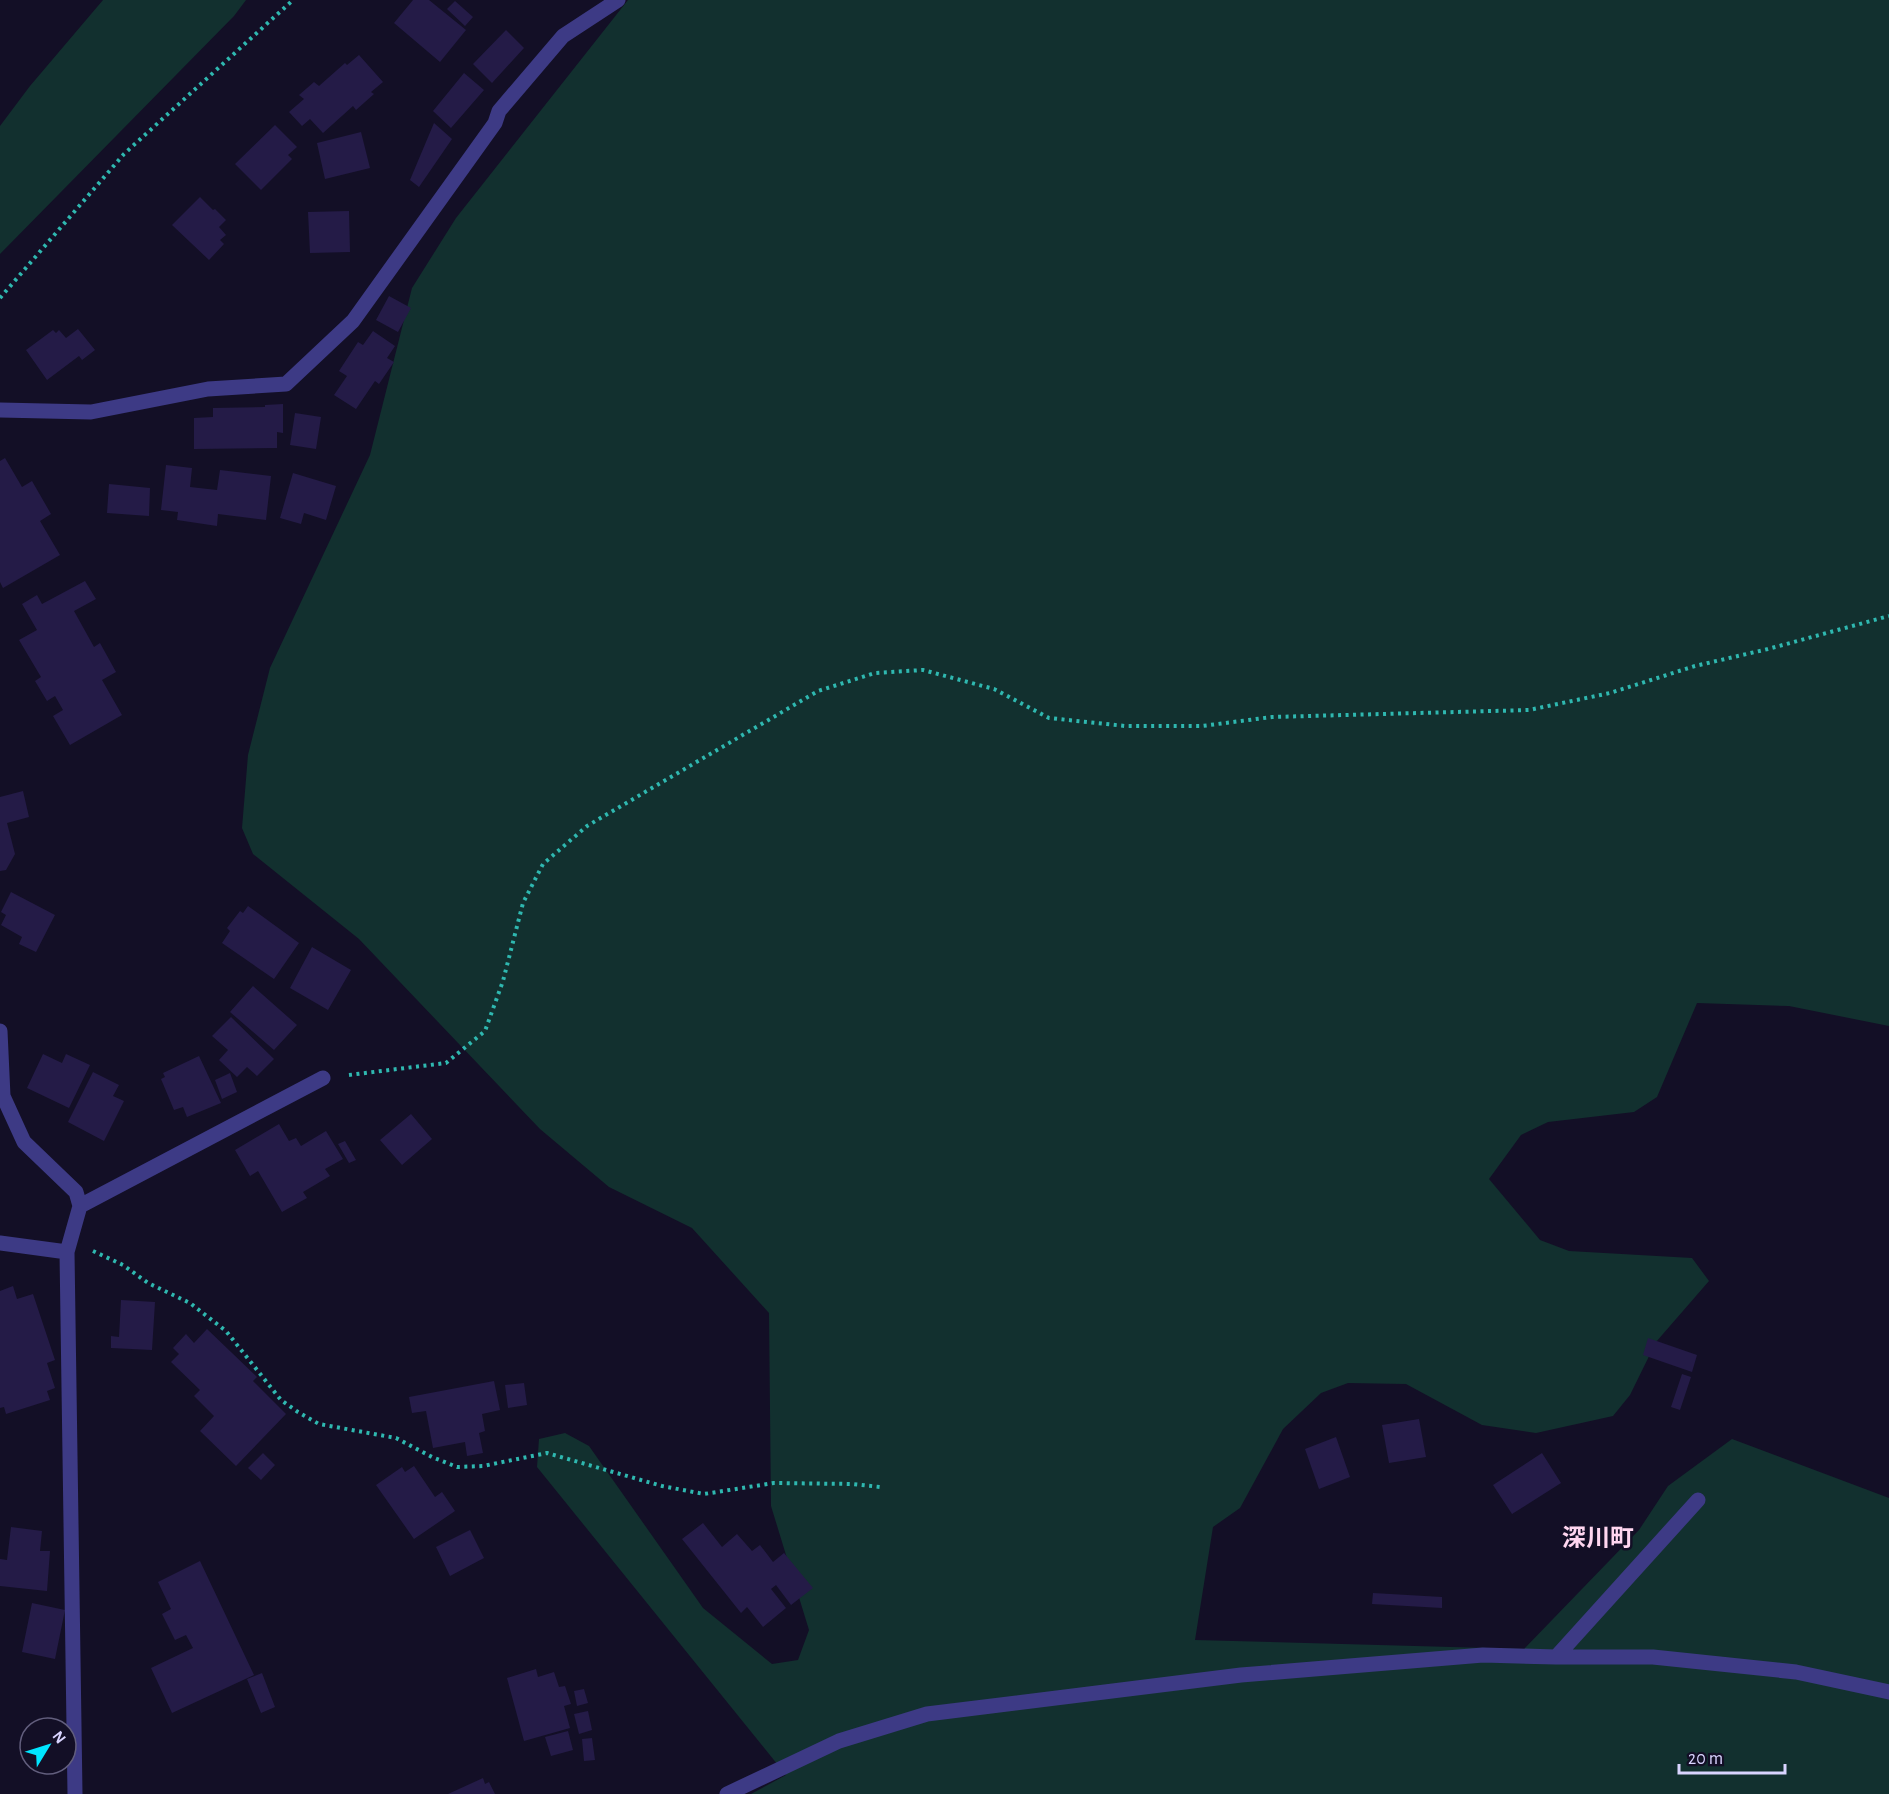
<svg xmlns="http://www.w3.org/2000/svg" width="1889" height="1794" viewBox="0 0 1889 1794" font-family="'Alegreya Sans','Noto Sans JP',sans-serif">
  <rect width="100%" height="100%" fill="#130f26"/>
  <path fill="#12302f" d="M103 0H246L234 16 0 254V126L30 86Z
    M628 0H1889V1026L1789 1006 1697 1003 1657 1097 1634 1112 1548 1122 1521 1135 1489 1179 1540 1240 1569 1251 1692 1258 1709 1281 1656 1342 1630 1395 1613 1416 1536 1433 1482 1425 1406 1384 1348 1383 1321 1393 1283 1429 1240 1508 1213 1527 1195 1640 1524 1649 1639 1530 1668 1486 1732 1439 1889 1498V1794H751L786 1775 537 1467 539 1439 565 1433 589 1446 703 1608 772 1664 798 1660 809 1630 771 1506 769 1313 692 1228 609 1187 540 1129 359 939 253 854 242 828 248 755 270 668 370 455 412 288 456 218Z"/>
  <path fill="#241b47" d="M413 0H429L466 30 440 62 394 23Z
    M455 1 473 17 465 26 447 9Z
    M506 30 524 48 492 83 473 64Z
    M359 55 383 82 371 92 374 94 356 110 353 106 323 133 310 119 302 126 289 112 304 99 299 95 314 82 319 86 345 63 347 65Z
    M464 73 484 90 451 128 433 111Z
    M434 123 452 139 419 187 410 180Z
    M275 125 297 147 288 155 292 159 261 190 235 164Z
    M361 132 370 168 325 179 317 143Z
    M200 197 213 210 215 209 226 220 219 227 226 235 220 240 224 244 209 260 172 225Z
    M349 211 350 252 310 253 308 212Z
    M389 296 411 308 398 332 376 320Z
    M78 329 95 350 82 360 79 356 47 380 26 350 53 330 56 333 59 330 66 338Z
    M373 331 395 346 387 358 394 362 379 384 375 381 356 409 334 395 347 376 339 371 358 342 363 345Z
    M283 404V433L277 432V448L194 449V418L213 417V408L265 407V405Z
    M295 413 321 417 316 449 290 445Z
    M5 458 22 487 32 481 51 514 40 521 60 555 3 588 0 582V461Z
    M166 465 192 468 190 487 217 490 220 470 271 476 266 520 218 514 217 526 177 520 178 512 161 510Z
    M293 473 336 486 326 520 304 513 301 524 280 518Z
    M109 484 150 488 149 516 107 513Z
    M85 581 96 599 74 611 94 647 100 643 116 672 102 680 122 715 70 745 53 716 63 710 55 696 47 701 35 681 41 677 19 640 37 630 22 604 37 595 42 604Z
    M23 791 29 817 7 823 15 854 6 870 0 871V797Z
    M11 892 55 915 36 952 19 944 22 937 1 925 6 915 1 912Z
    M248 906 299 943 274 979 222 943 230 931 227 928 240 911 243 913Z
    M312 947 351 970 328 1010 290 988Z
    M253 986 297 1025 274 1050 230 1012Z
    M231 1017 274 1059 257 1076 247 1067 237 1077 219 1060 228 1050 212 1036Z
    M43 1054 62 1063 66 1054 90 1065 69 1108 27 1088Z
    M199 1056 221 1103 187 1117 183 1107 174 1110 161 1079 165 1077 163 1073Z
    M93 1072 119 1085 113 1096 124 1101 104 1141 68 1122Z
    M230 1073 237 1092 222 1099 215 1080Z
    M411 1114 432 1139 402 1165 380 1140Z
    M279 1124 289 1141 296 1138 301 1146 326 1131 343 1159 325 1169 330 1176 303 1192 307 1198 282 1212 258 1171 250 1176 235 1150Z
    M345 1141 356 1160 349 1163 338 1144Z
    M13 1286 17 1299 33 1294 55 1360 47 1363 55 1388 47 1391 50 1400 6 1414 4 1407 0 1408V1291Z
    M121 1300 155 1302 152 1350 111 1348V1336L119 1337Z
    M207 1329 257 1377 253 1381 286 1414 236 1466 200 1431 214 1416 194 1396 200 1390 171 1362 179 1354 173 1348 186 1334 194 1343Z
    M1648 1338 1697 1355 1692 1372 1643 1355Z
    M1682 1374 1691 1377 1680 1410 1671 1407Z
    M494 1381 500 1410 482 1414 485 1431 479 1433 483 1453 467 1456 465 1442 433 1448 426 1411 412 1413 409 1397Z
    M524 1383 527 1405 508 1408 505 1385Z
    M1419 1419 1426 1457 1389 1463 1382 1425Z
    M1336 1437 1350 1477 1319 1489 1305 1449Z
    M263 1453 275 1465 261 1480 248 1468Z
    M1542 1453 1561 1483 1512 1514 1493 1485Z
    M414 1466 435 1497 442 1492 455 1511 414 1539 376 1485 402 1467 405 1472Z
    M703 1523 722 1547 737 1534 752 1551 760 1545 773 1562 784 1553 813 1588 791 1605 776 1585 771 1589 786 1608 763 1627 747 1607 741 1613 682 1539Z
    M11 1527 42 1531 40 1551H50L47 1591 0 1586V1559L7 1560Z
    M470 1530 484 1558 450 1576 436 1547Z
    M200 1561 254 1675 172 1713 151 1668 193 1648 186 1635 175 1640 162 1614 171 1609 158 1582Z
    M1373 1593 1442 1597V1608L1372 1604Z
    M32 1603 65 1610 55 1659 22 1652Z
    M536 1669 538 1677 554 1672 559 1687 565 1686 571 1704 564 1706 570 1728 524 1741 507 1678Z
    M262 1673 275 1707 261 1713 247 1679Z
    M584 1689 588 1703 577 1706 574 1691Z
    M588 1711 592 1730 579 1734 574 1714Z
    M568 1731 573 1750 551 1756 545 1737Z
    M592 1738 595 1760 584 1761 582 1739Z
    M483 1778 485 1784 489 1782 495 1794H448Z"/>
  <g fill="none" stroke-linecap="round" stroke-linejoin="round">
    <path stroke="#2fb8b0" stroke-width="4" stroke-dasharray="3 4.5" stroke-linecap="butt" d="M0 298 124 154 293 0
      M349 1075 446 1063 485 1031 503 981 523 903 543 864 587 826 818 691 875 673 923 670 994 689 1049 718 1125 726H1202L1272 717 1529 710 1610 693 1695 666 1768 649 1889 616
      M93 1251 123 1265 148 1283 190 1303 226 1331 281 1400 298 1412 319 1424 396 1438 432 1457 457 1467 483 1466 547 1453 662 1486 704 1494 774 1483 853 1484 880 1487"/>
    <path stroke="#3d3a85" stroke-width="15" d="M0 410 91 412 208 389 286 384 353 321 495 123 499 111 563 36 618 0
      M0 1031 3 1096 24 1142 76 1192 80 1206 67 1252 75 1794
      M80 1206 323 1078
      M0 1243 67 1252
      M1556 1657 1698 1500
      M727 1794 839 1741 927 1714 1241 1675 1483 1655 1556 1657H1653L1796 1672 1889 1692"/>
  </g>
  <g text-anchor="middle" dominant-baseline="central" stroke-width="5" stroke-linejoin="round" paint-order="stroke">
    <g font-size="24" font-weight="bold" fill="#ffd6f0" stroke="#130f26">
      <text x="1598" y="1539">深川町</text>
    </g>
  </g>
  <g transform="translate(48 1746) rotate(52)"><circle r="28" fill="#130f26" stroke="#625e7d" stroke-width="1.5"/>
  <path d="M0-4.5L10 22L0 15L-10 22Z" fill="#00e5ff"/>
  <text y="-9" font-size="16" font-weight="bold" text-anchor="middle" fill="#d9d4ff">N</text>
  </g>
  <path d="M1679 1764v9h106v-9" fill="none" stroke="#d9d4ff" stroke-width="3"/>
  <text x="1688" y="1764" font-size="18" fill="#d9d4ff" stroke="#130f26" stroke-width="4.5" paint-order="stroke">20 m</text>
</svg>
